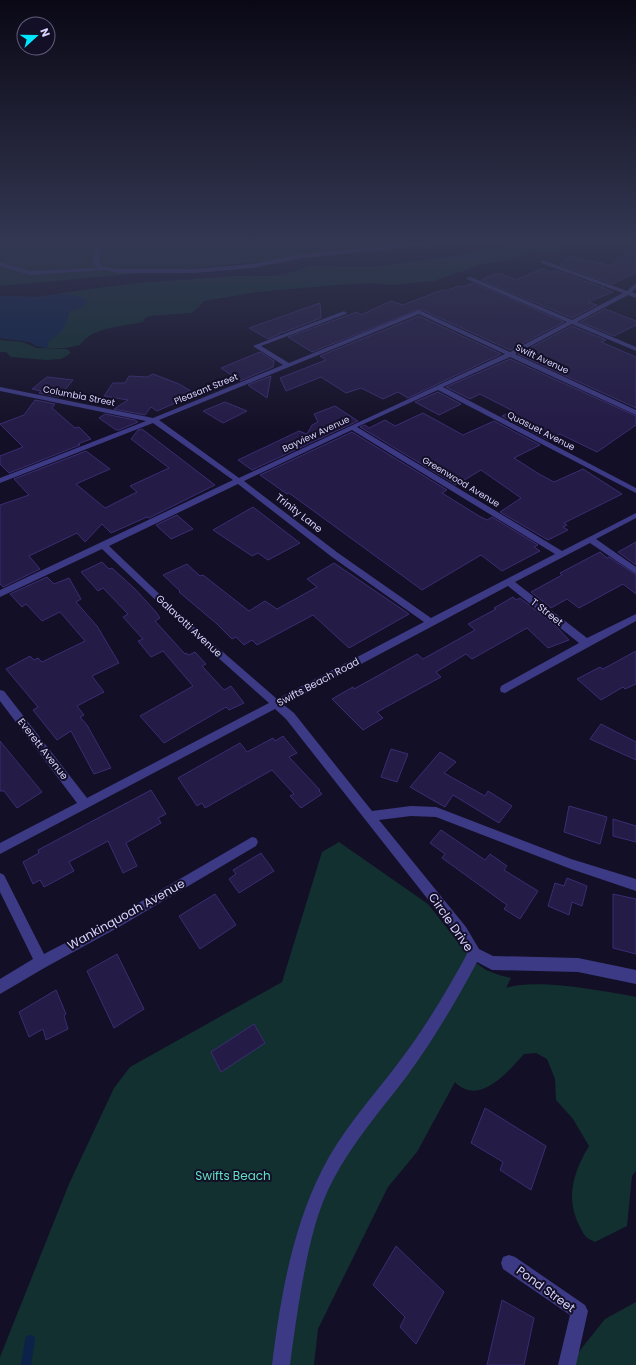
<svg xmlns="http://www.w3.org/2000/svg" width="636" height="1365" viewBox="0 0 636 1365" font-family="Poppins,sans-serif">
  <rect width="100%" height="100%" fill="#130f26"/>
  <path fill="#12302f" d="M0 242H473L0 286Z
    M522 242 554 243 563 247 561 251 552 254 533 251 524 252 517 258 482 264 434 281 392 285 370 283 337 285 257 292 204 301 199 307 191 313 150 316 145 318 143 322C123 327 93 326 80 345L65 348H48L36 346 30 342 0 338V296L37 297 82 290 139 283 234 276H272L286 274 310 266 373 267 472 253Z
    M0 340 22 342 37 348 67 349 71 353 61 359 46 360 11 357 6 352H0Z
    M339 842 428 904 466 952 475 962 486 970 499 975 511 978 506 988C535 978 604 991 636 997V1171L632 1176 627 1226 595 1242C585 1238 584 1235 579 1225 565 1197 574 1171 589 1146L573 1119 556 1100 555 1079 547 1059 536 1053 524 1054C508 1072 479 1107 455 1082L417 1152 388 1187 318 1329 314 1365H0V1357L69 1184 114 1088 130 1067 282 982 322 852Z
    M636 1302V1365H573L577 1354 605 1319Z"/>
  <path fill="#0c2248" d="M63 294 74 295 88 301 84 306 69 312C65 331 63 331 48 342V348L36 346 30 342 0 338V296L37 297Z"/>
  <g fill="none" stroke-linecap="round" stroke-linejoin="round">
    <path stroke="#0c2248" stroke-width="10" d="M26 1365 30 1340"/>
  </g>
  <path fill="#241b47" stroke="#3b2d73" d="M636 247V273L612 284 560 265 570 257 609 265Z
    M541 269 552 272 555 270 604 288H603L613 292 588 302 597 305 572 318 481 280 495 274H501L516 280Z
    M473 283 564 322 510 350 420 309 312 352 288 337 357 312 361 315 391 301 403 305 442 290 445 291 459 286 463 287Z
    M320 303 321 318 282 333 280 332V334L268 339 249 328Z
    M605 309 636 321V325L614 336 580 322Z
    M419 316 501 354 408 398 398 392 383 399 361 388 346 393 321 377 286 391 280 378 326 360 320 356Z
    M572 326 606 340 601 342 636 357V408L518 354Z
    M260 352 274 361 273 367 240 381 221 368Z
    M510 359 636 416V425L597 452 560 434 548 440 502 416 513 411 480 394 470 399 446 387Z
    M153 374 179 384 196 394 157 411 151 407 145 415 114 409 128 400 104 396 113 383H125L129 376 147 377Z
    M271 376 267 398 248 385Z
    M47 377 73 380 59 397 39 393 41 391 32 389Z
    M438 392 461 404 439 415 415 402Z
    M35 400 55 404 52 408 75 428 79 427 91 439 78 444 80 445 9 473 0 464V456L23 447 0 424 24 415Z
    M225 402 247 411 223 423 203 411Z
    M335 406 358 421 252 470 238 460 299 431 307 434 312 425 318 422 314 414Z
    M423 413 463 435 494 421 540 445 514 458 539 474 554 482 583 469 622 494 564 523 567 525 563 527 568 530 548 540 500 512 521 498 481 470 456 485 360 427 365 425 369 428 385 420 395 426Z
    M105 414 135 420 138 422 119 430H116L99 418Z
    M142 429 215 485 149 518 147 517 111 533 102 524 85 542 77 533 29 556 40 569 3 587 0 584V505L29 495 14 479 86 451 110 469 76 484 105 508 137 492 130 486 169 468 131 439 138 430Z
    M352 432 447 490 442 493 479 516 487 520 492 517 538 545 534 547 540 551 502 571 481 555 422 590 289 493 287 494 260 475Z
    M253 507 300 543 268 560 258 553 252 556 213 530Z
    M177 515 193 529 171 539 156 525Z
    M636 542V565L618 552Z
    M600 552 607 558 609 557 636 575V594L623 584 579 608 567 599 551 608 531 592 562 575 560 573Z
    M102 562 109 569 112 568 135 589 156 612 160 618 155 621 185 654 186 653 189 655 195 652 206 664 202 666 224 690 231 686 244 703 229 710 226 707 164 743 140 716 193 686 163 651 151 657 138 641 143 639 123 617 128 614 103 588 98 591 81 572Z
    M334 563 409 614 349 648 313 615 257 645 252 640 244 645 236 637 232 639 217 624 179 592 180 591 163 575 187 564 200 576 203 575 249 611 265 601 277 609 317 587 307 579Z
    M47 577 54 584 69 578 81 599 76 602 97 626 119 663 92 676 104 692 77 706 84 715 80 717 87 725 111 768 94 774 71 731 57 740 33 710 38 707 6 669 30 656 34 660 38 658 42 662 85 641 60 612 42 621 26 604 22 607 10 594Z
    M513 597 516 600 520 598 555 625 569 640 548 648 527 628 472 659 466 654 436 672 441 677 377 712 383 718 363 730 332 699 353 687 354 689 417 654 423 659 475 630 468 624 496 609 494 608Z
    M636 651V684L625 689 623 687 601 700 577 679 600 667 603 669Z
    M601 724 636 742V760L590 739Z
    M283 736 297 753 289 757 320 790 319 791 322 794 301 808 290 796 294 794 272 770 205 808 202 803 197 806 178 778 240 743 247 752 273 738 275 741Z
    M0 741 42 792 17 808 4 791H0Z
    M391 749 408 754 397 782 381 777Z
    M440 752 456 762 444 773 485 796 488 791 512 806 499 823 453 795 445 807 410 787Z
    M151 790 166 814 158 818 161 823 126 843 137 866 123 873 108 841 69 862 74 871 44 887 40 880 33 884 23 862 39 853 38 850Z
    M569 806 607 817 600 844 564 832Z
    M613 819 636 826V842L613 836Z
    M441 830 485 860 490 854 507 866 504 870 538 891 520 919 504 909 507 905 442 858 445 854 430 843Z
    M261 853 274 871 239 893 229 879 236 874 233 870Z
    M567 878 587 886 582 906 572 902 569 915 548 906 555 883 564 886Z
    M215 894 236 925 200 949 179 916Z
    M613 894 636 899V954L613 948Z
    M117 954 144 1009 114 1028 87 971Z
    M56 990 66 1014 64 1016 68 1029 46 1040 43 1029 29 1037 19 1012Z
    M254 1024 265 1043 221 1072 211 1052Z
    M485 1108 546 1146 531 1190 500 1170 503 1162 471 1143Z
    M396 1246 444 1292 416 1344 400 1327 405 1317 373 1285Z
    M502 1300 534 1318 524 1365H487Z"/>
  <g fill="none" stroke-linecap="round" stroke-linejoin="round">
    <path fill="#3d3a85" fill-rule="evenodd" d="M93 242H98L101 251 99 262 102 267 119 269H194L252 264 302 254 422 242H435L432 244 302 258 252 268 194 273H119L105 270 30 275 0 266V262L30 271 97 268 93 262 95 251Z
      M541 261H545L627 291 636 283V288L632 292 636 294V298L628 295 577 322 636 347V351L572 324 515 354 636 410V415L510 357 443 387 636 488V493L438 390 357 427 562 551 636 513V518L596 539 636 567V574L590 543 515 582 587 638 636 614V621L505 693 501 692 500 689 501 686 579 643 508 586 284 705 294 713 372 811 411 806 436 807 571 859 636 879V891L571 869 436 817 411 816 379 820 466 927 479 949 493 956 578 958 636 970V984L578 972 492 970 477 962C456 1002 433 1040 407 1076 381 1110 353 1142 333 1180 315 1214 308 1252 301 1290 297 1315 293 1340 290 1365H272C280 1300 292 1229 322 1170 341 1132 370 1100 396 1066 423 1031 446 993 467 954L456 935 286 719 275 709 0 854V843L77 803 0 701V690L4 691 87 798 269 703 187 630 102 549 0 597V590L233 480 153 423 0 483V478L146 421 0 391V387L153 418 283 365 253 346 344 311 347 313 346 314 261 346 289 363 419 310 510 352 567 322 467 279V277H471L572 320 623 293 541 263ZM419 314 505 354 239 478 159 420ZM352 430 555 554 431 618 338 553 244 481ZM238 484 332 557 424 622 277 699 193 626 109 546Z
      M252 837 256 838 258 842 256 846 119 927 46 967 0 994V979L33 959 0 892V873L4 875 44 954 111 919Z
      M509 1255 515 1257 585 1305 588 1311 576 1365H558L570 1315 503 1269 501 1263 503 1257Z"/>
  </g>
  <linearGradient id="sky" x2="0" y2="1"><stop stop-color="#0a0815"/><stop offset="0.56" stop-color="#333752"/><stop offset="1" stop-color="#333752" stop-opacity="0"/></linearGradient>
  <rect width="636" height="433" fill="url(#sky)"/>
  <g text-anchor="middle" dominant-baseline="central" stroke-width="4" stroke-linejoin="round" paint-order="stroke">
    <g font-size="9" fill="#d9d4ff" stroke="#130f26">
      <text transform="translate(542 359) rotate(25)">Swift Avenue</text>
      <text transform="translate(206 389) rotate(-22)">Pleasant Street</text>
      <text transform="translate(79 396) rotate(11)">Columbia Street</text>
      <text transform="translate(541 431) rotate(27)">Quasuet Avenue</text>
      <text transform="translate(316 434) rotate(-25)">Bayview Avenue</text>
      <text transform="translate(461 482) rotate(31)">Greenwood Avenue</text>
    </g>
    <g font-size="10" fill="#d9d4ff" stroke="#130f26">
      <text transform="translate(299 513) rotate(38)">Trinity Lane</text>
      <text transform="translate(547 612) rotate(38)">T Street</text>
      <text transform="translate(189 626) rotate(43)">Galavotti Avenue</text>
      <text transform="translate(318 682) rotate(-28)">Swifts Beach Road</text>
      <text transform="translate(43 749) rotate(52)">Everett Avenue</text>
    </g>
    <g font-size="12" fill="#d9d4ff" stroke="#130f26">
      <text transform="translate(126 914) rotate(-29)">Wankinquoah Avenue</text>
      <text transform="translate(451 922) rotate(55)">Circle Drive</text>
      <text transform="translate(546 1289) rotate(36)">Pond Street</text>
    </g>
    <g font-size="12" fill="#5fe0c0" stroke="#130f26">
      <text x="233" y="1175">Swifts Beach</text>
    </g>
  </g>
  <g transform="translate(36 36) rotate(69)"><circle r="19" fill="#130f26" stroke="#625e7d"/>
  <path d="M0-3L7 15L0 10L-7 15Z" fill="#00e5ff"/>
  <text y="-6" font-size="11" font-weight="bold" text-anchor="middle" fill="#d9d4ff">N</text>
  </g>
</svg>
